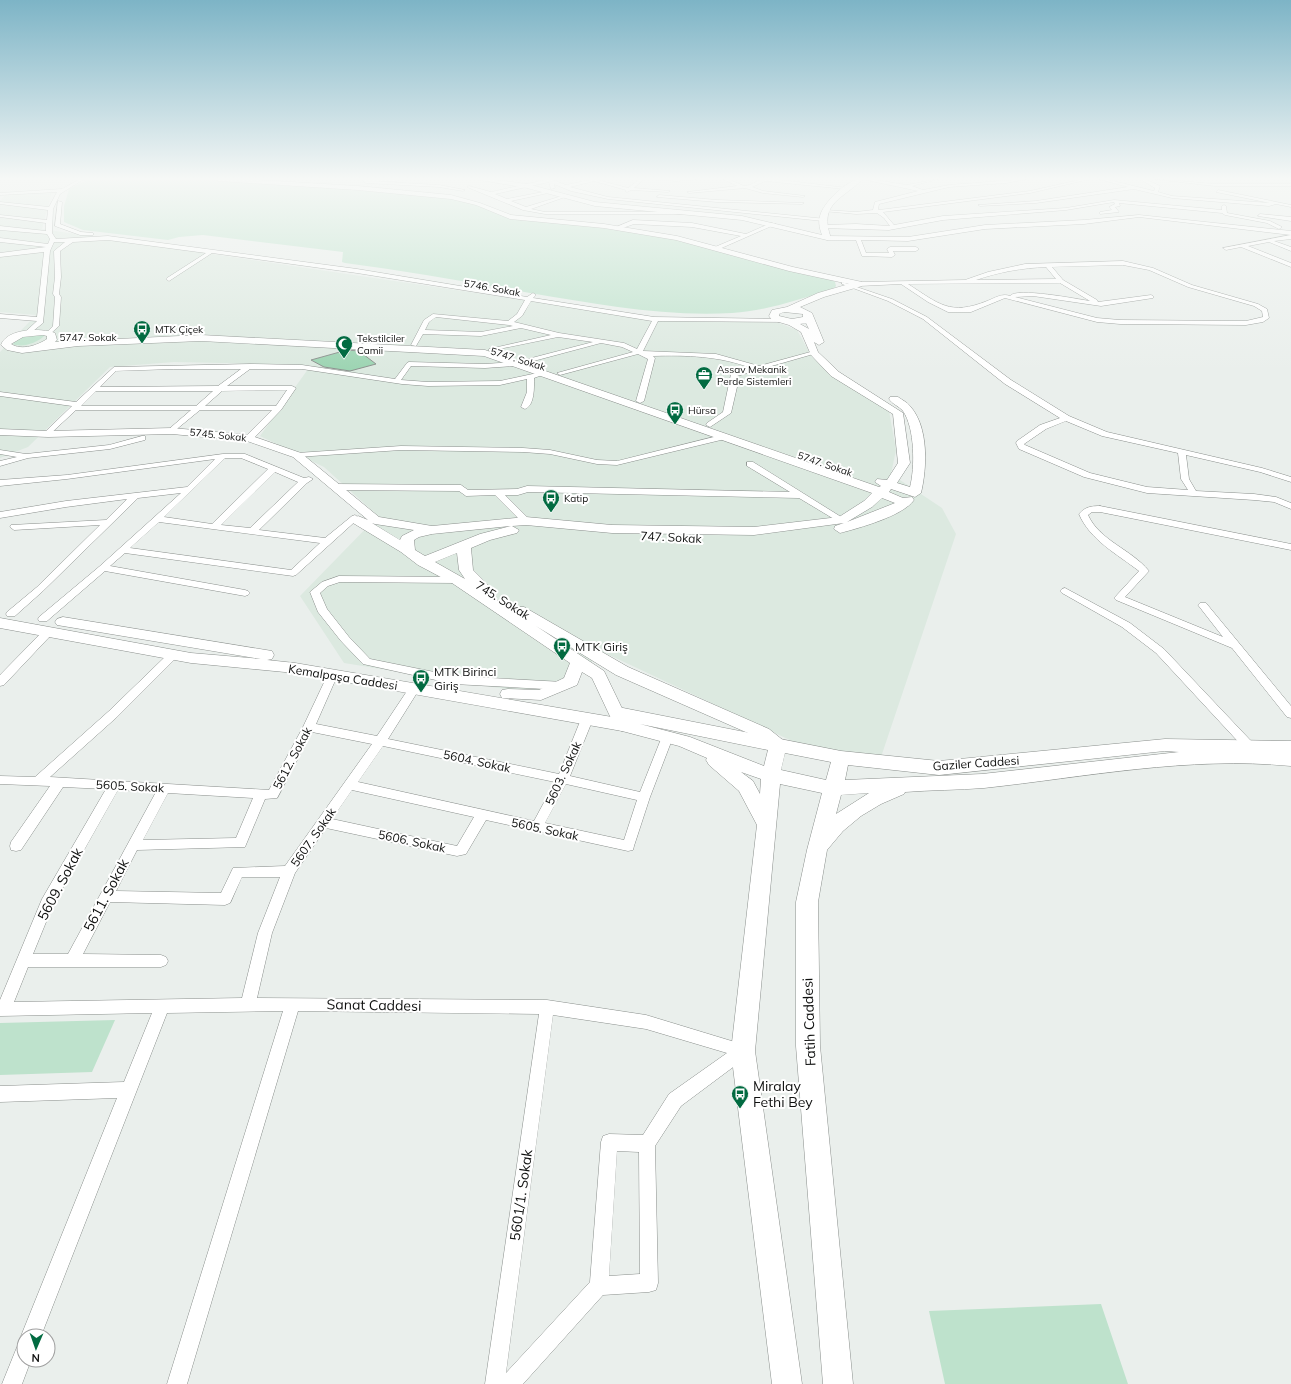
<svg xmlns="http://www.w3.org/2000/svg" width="1291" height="1384" viewBox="0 0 1291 1384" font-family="Mulish,sans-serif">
  <rect width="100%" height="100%" fill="#eaefec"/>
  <path fill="#dce9e0" d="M52 191 42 229 660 320 779 323 797 330 812 357 832 375 889 411 896 450 891 474 942 508 956 534 880 760 792 741 605 653 542 695 344 663 300 596 378 516 324 467 260 436 311 365 174 362 110 367 28 447 0 458V352L36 315 0 312V201L5 195Z"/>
  <path fill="#bee2cc" d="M89 179H213L446 197 478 205 506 217 581 225 683 240 829 278 835 282 836 286 832 290C798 299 767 311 732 313 664 317 597 304 530 293 468 282 407 271 345 263L342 262 343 252 203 235 179 237 168 240 83 230 64 222V206L69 189Z
    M42 334 44 336C37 343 22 348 13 344L14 342 22 337Z
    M115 1020 92 1072 0 1075V1023Z
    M1101 1304 1128 1384H945L929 1311Z"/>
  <path fill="#9cd4b2" stroke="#8b908d" d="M347 350 359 351 376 364 350 371 324 367 311 360Z"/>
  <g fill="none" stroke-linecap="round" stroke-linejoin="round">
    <g stroke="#8a8f8c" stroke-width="1">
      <path id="street" d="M80 179H84L60 194 53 209 52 233 56 239 108 236 357 269 527 297 533 293 536 295 533 298 654 317 782 319 784 320V322L658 321 643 351 716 354 759 366 814 351 817 353 737 376V387L731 413 710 427 706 425 707 423 723 412 731 374 751 368C720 356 686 355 653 356L655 358 644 401 640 403 636 401 648 359 638 354 560 375 557 373 633 352 622 347 601 343 526 363 524 362V360L593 342 558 337 489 351V349L551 335 521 328 481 336 423 334 416 346 411 345 424 320 433 314 508 321 517 314 525 300 357 273 212 253 169 281 166 279 167 278 206 253 108 240 73 242 60 251 61 277 59 294 61 297 59 326 49 335 46 333 53 326 55 297 53 294 55 277 54 251 65 242H54L50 251 43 323 28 335H24V333L37 321 0 318V314L37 317 44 252 0 257V253L46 247 0 242V238L48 244 50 239 47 234 0 230V226L46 231V223L0 217V215L47 220 48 210 0 204V202L49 207 57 192 0 195V193L62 189ZM531 301 652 321 637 349 624 343 559 333 514 322 522 316ZM436 317 509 325 513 326 481 332 425 330 429 322Z
        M366 179 368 181 439 185 465 190 463 191 439 187 366 183 364 182Z
        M549 179H553V180L566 185 594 179 628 188 640 179H644L634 188 670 191 668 192 631 190 627 192 625 191 626 190 594 181 570 187 608 197 826 219 823 221 608 199 571 191 554 184 555 188 551 189 549 182 495 194 507 199 548 191V193L511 201 526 207 565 195V197L531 209 545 212H687L689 213 687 214H545L523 210 467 187 469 186 491 192Z
        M648 179H697L677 181Z
        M723 179H728L744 186 750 185 762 179H772L847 188 845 189 765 181 752 187 763 191 805 196 803 197 763 193 745 188 689 193 687 192 737 186Z
        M862 179H869L907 185 938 179 912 186 923 190 949 185 1027 179 1006 183 949 187 879 204 878 209 879 210 1030 191 1084 179H1090L1030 193 883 212 894 225 943 216 1066 208 1114 200 1222 210V206L1224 205 1226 206 1227 213 1270 221 1282 227 1279 229 1267 223 1225 215 1222 213 1119 203 1120 206 1115 207 1119 212 1100 214V212L1112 210 1109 207 1115 204 1114 202 1066 210 943 220 889 230 821 228 823 225 856 224 890 226 884 218 877 213 856 214 823 211 825 210 856 212 873 210 875 202 918 191Z
        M1099 179H1105L1154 191 1155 188 1140 179H1145L1160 186 1158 192 1172 196 1270 203 1216 192 1218 190 1291 205V207L1276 204 1269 206 1172 198 1134 189 1036 203 980 206 978 205 1036 201 1128 187Z
        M1154 179 1215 184H1291V186H1215Z
        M659 195 717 200 804 203 802 204 717 202 657 197Z
        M58 201 62 202 60 224 81 232 93 233V235H80L55 226Z
        M1260 214 1291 217V221L1258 216Z
        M1139 215 1291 231V235L1139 217 1084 224 985 229 908 241 861 240 866 253H889L887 249 890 247H916L919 249 916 251H893L895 255 892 257 862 256 856 240H827L824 238 827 236 908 237 985 225 1084 220Z
        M633 220 692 223 746 234 771 223 776 224 717 250 715 247 741 236 692 227 634 224 617 230 614 228Z
        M1291 235V239L1274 241 1291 247V251L1269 242 1248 246 1291 263V267L1241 247 1226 250 1223 248Z
        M1123 261 1153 268 1192 285 1258 304 1267 309 1269 318 1263 322 1246 325 1120 324 1097 322 1005 298 971 312H948L928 302 901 284 859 286 856 284 859 282 965 280 988 272 1025 264ZM1123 265 1149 270 1188 287 1254 306 1262 311 1263 317 1246 321 1120 320 1097 318 1015 297 1033 296 1101 306 1153 298V296L1151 295 1098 302 1097 300 1063 280 1052 267ZM1046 267 1056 279 976 280C999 272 1022 268 1046 267ZM1060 283 1090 301C1077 299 1016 287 1010 296 1002 293 995 298 987 301 950 316 939 304 908 284Z
        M842 282 892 299 927 317 1011 380 1069 416 1107 432 1262 468 1291 477V482L1260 472 1186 455 1189 479 1196 491 1254 494 1276 497 1291 503V509L1274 502 1254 500 1147 493 1084 477 1019 449 1016 443 1017 441 1040 425 1060 418 1005 384 923 319 888 301 842 284ZM1066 421 1102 436 1178 453 1181 479 1188 490 1147 487 1090 473 1025 445 1024 444 1046 429Z
        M409 362 485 364 514 362 517 364 514 366 485 368 411 366 401 380 428 382 500 381 542 372 545 374 534 378C534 387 535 405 525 409L521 407 527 392V379L500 385 428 386 402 384 302 369H250L227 386H292L296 388 281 410 252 440H246V436L272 410H200L172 433 168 431 169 429 191 410H76L48 436H45V432L72 406 0 396V392L76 402 114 367 250 364 302 365 395 379 407 363ZM174 369H241L218 386 100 387 116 371ZM287 390 276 406H205L222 391ZM96 391H213L196 406H81Z
        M722 435 726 437 725 439 617 465 597 464 550 454 523 452 401 450 297 457 293 455 297 453 401 446 523 448 550 450 597 460 617 461Z
        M142 436H145V440L110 449 28 458 0 466V461L17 457 0 454V450L26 454 109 445Z
        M223 454H245L304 478 309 477 313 479 307 483 259 530 325 538 352 516 355 515 359 518 296 575 293 576 125 553 110 566 245 590 248 591 250 593 248 595 245 596 105 571 47 621H39L38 619 39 617 100 566 181 493 138 498 43 591 15 616H7L6 614 7 612 37 587 100 525 14 530 10 527 11 525 106 520 127 499 66 507 0 518V512L66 501 187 487 215 459 67 479 0 486V480L67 475ZM225 458H241L268 469 212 524 164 517ZM275 472 298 482 250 528 221 525ZM159 522 320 543 291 570 130 548Z
        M747 462H753L846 520 842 523 839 522 799 498 528 492 518 495H505L529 519 530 521 526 524 523 523 495 495 466 496 459 491 335 490 331 487 335 484 461 485 468 490 517 489 527 486 790 492 747 466Z
        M1100 506 1291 544V550L1100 512H1092L1088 515C1100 541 1131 549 1149 571L1125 597 1223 637 1198 605 1200 603H1206L1291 706V718L1287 717 1232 648 1116 600 1114 598 1116 596 1139 571C1117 554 1090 540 1079 514 1085 507 1091 506 1100 506Z
        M339 576 457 577 462 580 457 583 340 582 328 586 320 593 327 609 349 637 370 659 454 676 563 682 568 686 563 690 454 684 363 664 341 641 318 612 310 592 322 582Z
        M1065 588 1130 623 1164 649 1252 742 1254 745 1252 748H1244L1156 653 1122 627 1062 593 1060 591 1062 589Z
        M49 628 54 631 53 633 4 685 0 686V675L45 629Z
        M173 652 177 653 178 655 177 657 117 717 50 777 269 790 303 727 328 674 333 670 338 674 316 724 377 736 411 685 415 684 420 688 388 739 559 774 581 719 587 715 593 719 570 776 640 792 663 734H671L673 737 650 797 634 846 633 850 628 851 486 820 466 854 457 856 326 828 295 873 272 933 257 998 547 1000 646 1015 748 1046 751 1051 748 1056 681 1106 655 1146 658 1283 656 1290 649 1292 603 1295 523 1384H485L539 1014 298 1011 187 1384H167L283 1011 167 1013 41 1336H24V1342L21 1336 117 1098 0 1102V1086L124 1082 152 1013 0 1016V1000L42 899 106 789 63 787 21 850 16 851 11 850 10 846 11 842 50 786 0 784V776L35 777 109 711 169 653ZM312 732 372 744 285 866 233 868 221 893 116 891 137 850 245 847 265 799 277 798ZM383 746 555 782 534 821 358 782ZM566 784 637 800 624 840 545 823ZM118 790 156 792 68 954H33L53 905ZM352 790 474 817 457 846 332 819ZM168 793 253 798 236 838 143 840ZM242 877H280L258 933 242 998 14 1002 28 967H161L166 965 168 961 166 957 161 955 83 954 110 902 225 905 230 903ZM553 1015 646 1029 727 1053 669 1094 643 1135 609 1134 603 1136 601 1142 590 1282 506 1373ZM617 1151 639 1152 640 1274 609 1276Z
        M24 1344V1360H31L22 1384H2L17 1347Z"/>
    </g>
    <g stroke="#8a8f8c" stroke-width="1">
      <path id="secondary" d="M216 179H242L358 186 451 195 480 203 511 215 604 224 677 236 793 267 862 282V286L824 297 800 307 812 313 824 342 819 345 814 342 818 352 839 372 903 413 910 463 897 483 910 487C915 468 915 428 903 411 899 406 892 404 889 399L890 397H898C902 400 907 402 910 406 929 427 927 468 921 493L915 497 891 489 889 492 903 498 912 497 914 500C903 516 859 528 840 533L834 529 835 526 844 523 754 535 612 533 526 525 512 526 519 530 517 533 490 540 471 548 473 570 490 587 488 590 483 591 512 610 514 607H524L628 667 769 729 784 741 786 745 784 749C772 753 766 744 757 737L616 675 536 626 604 671 630 725 628 729 622 731 616 729 592 678 582 672 577 685 541 700 502 698 500 694 502 690 508 689 539 690 564 678 570 663 452 583 418 565 401 552 353 523 352 520 358 516 368 520 293 457 247 441 172 434 48 437 0 435V429L48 431 172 428 249 435 301 453 379 517 432 526 526 517 612 525 754 527 839 517 864 501 872 493 484 356 201 341 78 346 22 353 7 350 1 345C7 328 42 328 55 333L57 340 55 342 201 335 485 350 879 487 881 486 875 482 877 479 887 480 898 463 893 414 831 376 811 355 801 332 789 325 772 320 769 316 772 310 787 307 818 293 849 284 789 271 676 240 604 228 510 219 476 205 451 199 358 190 219 181ZM784 312 803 314V317L792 319 779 316V314ZM806 323 809 329 800 324ZM43 335 47 336V339C38 345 22 351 11 344L23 337ZM882 498 895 503 847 522 872 507ZM372 523 375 524 414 530 402 536 400 540ZM511 526 480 534 425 556 415 550 414 540 419 537 432 534ZM457 553 459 570 465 579 435 562Z
        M363 179H400L397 181 365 182 362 180Z
        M474 179H488L527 184 595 202 742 216 822 235C819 227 818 220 821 213 826 200 850 177 863 179 843 199 818 203 831 238L827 240 742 220 595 206 527 188Z"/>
    </g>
    <g stroke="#8a8f8c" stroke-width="1">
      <path id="primary" d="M63 617 272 651 274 655 272 659 267 660 295 663 612 717 609 713 612 709 618 707 841 751 939 761 1165 739 1291 741V766C1188 756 1086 777 984 788 958 790 931 790 905 792L904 794 881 804 861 816 843 831 827 850 818 902 820 1046 853 1384H823L796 1046V902L807 850 822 793 780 784 755 1051 802 1384H772L731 1051 757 825 739 791 709 765 706 760 707 758 679 746 622 731 295 673 191 663 0 628V618L191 653 261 659 57 625 55 622 57 619ZM640 724 768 750 764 766 690 737ZM1165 751 1179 752 982 774 845 780 848 765 939 775ZM785 753 831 762 826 780 781 770ZM741 772 761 779 760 794 753 781ZM869 793 836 814 841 795Z"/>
    </g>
    <use href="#street" fill="#fff" fill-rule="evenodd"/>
    <use href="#secondary" fill="#fff" fill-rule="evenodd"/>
    <use href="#primary" fill="#fff" fill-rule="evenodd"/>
  </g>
  <linearGradient id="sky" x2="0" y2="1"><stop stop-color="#7db4c6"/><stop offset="0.48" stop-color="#f6f8f6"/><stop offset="1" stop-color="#f6f8f6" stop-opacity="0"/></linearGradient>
  <rect width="1291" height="372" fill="url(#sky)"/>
  <defs>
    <g id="bus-pin" transform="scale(0.9)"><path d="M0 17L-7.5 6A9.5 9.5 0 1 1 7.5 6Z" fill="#026b41" stroke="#fff"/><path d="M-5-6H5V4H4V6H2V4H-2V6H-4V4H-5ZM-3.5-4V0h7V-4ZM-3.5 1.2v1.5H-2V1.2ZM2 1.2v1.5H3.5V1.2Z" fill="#fff"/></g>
    <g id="mosque-pin" transform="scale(0.9)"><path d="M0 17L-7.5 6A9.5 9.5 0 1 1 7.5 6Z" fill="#026b41" stroke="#fff"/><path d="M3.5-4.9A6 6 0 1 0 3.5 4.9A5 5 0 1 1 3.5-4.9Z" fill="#fff"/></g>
    <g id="office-pin" transform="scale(0.9)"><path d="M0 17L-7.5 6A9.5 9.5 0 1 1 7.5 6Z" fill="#026b41" stroke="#fff"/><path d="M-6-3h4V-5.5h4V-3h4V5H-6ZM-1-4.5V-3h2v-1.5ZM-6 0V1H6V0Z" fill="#fff"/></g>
  </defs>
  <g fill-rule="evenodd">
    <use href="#bus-pin" x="142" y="329"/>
    <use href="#mosque-pin" x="344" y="344"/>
    <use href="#office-pin" x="704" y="375"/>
    <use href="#bus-pin" x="675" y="410"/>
    <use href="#bus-pin" x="551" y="498"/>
    <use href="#bus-pin" x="562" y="646"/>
    <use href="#bus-pin" x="421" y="678"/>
    <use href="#bus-pin" x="740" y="1094"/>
  </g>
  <g text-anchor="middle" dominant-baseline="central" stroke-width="4" stroke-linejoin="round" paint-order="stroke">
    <g font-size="10" fill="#0f100f" stroke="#fff">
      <text transform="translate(492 288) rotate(10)">5746. Sokak</text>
      <text x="88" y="337">5747. Sokak</text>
      <text transform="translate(518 359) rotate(17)">5747. Sokak</text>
      <text transform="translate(218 435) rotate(6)">5745. Sokak</text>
      <text transform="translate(825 464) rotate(19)">5747. Sokak</text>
    </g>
    <g font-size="10" fill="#0f100f" stroke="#fff" text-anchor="start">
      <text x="155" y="329">MTK Çiçek</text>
      <text x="357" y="338">Tekstilciler<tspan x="357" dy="12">Camii</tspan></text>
      <text x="717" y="369">Assav Mekanik<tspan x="717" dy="12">Perde Sistemleri</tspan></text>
      <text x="688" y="410">Hürsa</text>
      <text x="564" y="498">Katip</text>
    </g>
    <g font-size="12" fill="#0f100f" stroke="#fff">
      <text transform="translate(671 537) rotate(3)">747. Sokak</text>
      <text transform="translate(503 600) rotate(32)">745. Sokak</text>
      <text transform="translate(343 677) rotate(9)">Kemalpaşa Caddesi</text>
      <text transform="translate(292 758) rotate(-62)">5612. Sokak</text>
      <text transform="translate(477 761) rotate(12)">5604. Sokak</text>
      <text transform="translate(976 763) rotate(-4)">Gaziler Caddesi</text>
      <text transform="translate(563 773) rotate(-65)">5603. Sokak</text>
      <text transform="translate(130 786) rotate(3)">5605. Sokak</text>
      <text transform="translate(545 829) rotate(12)">5605. Sokak</text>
      <text transform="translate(313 837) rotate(-55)">5607. Sokak</text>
      <text transform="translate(412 841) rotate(12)">5606. Sokak</text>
    </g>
    <g font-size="12" fill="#0f100f" stroke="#fff" text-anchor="start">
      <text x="575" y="646">MTK Giriş</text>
      <text x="434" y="671">MTK Birinci<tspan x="434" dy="14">Giriş</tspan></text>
    </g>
    <g font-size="14" fill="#0f100f" stroke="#fff">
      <text transform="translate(60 884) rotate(-62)">5609. Sokak</text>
      <text transform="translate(106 895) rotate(-62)">5611. Sokak</text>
      <text transform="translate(374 1005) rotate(1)">Sanat Caddesi</text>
      <text transform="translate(809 1022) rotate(-92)">Fatih Caddesi</text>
      <text transform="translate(521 1195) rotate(-82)">5601/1. Sokak</text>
    </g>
    <g font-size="14" fill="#0f100f" stroke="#fff" text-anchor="start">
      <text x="753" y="1086">Miralay<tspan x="753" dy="16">Fethi Bey</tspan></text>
    </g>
  </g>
  <g transform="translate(36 1348) rotate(182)"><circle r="19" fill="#ffffff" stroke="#9f9f9f"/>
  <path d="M0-3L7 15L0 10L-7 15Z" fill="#026b41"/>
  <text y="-6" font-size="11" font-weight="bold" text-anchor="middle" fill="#0f100f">N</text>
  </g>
</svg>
